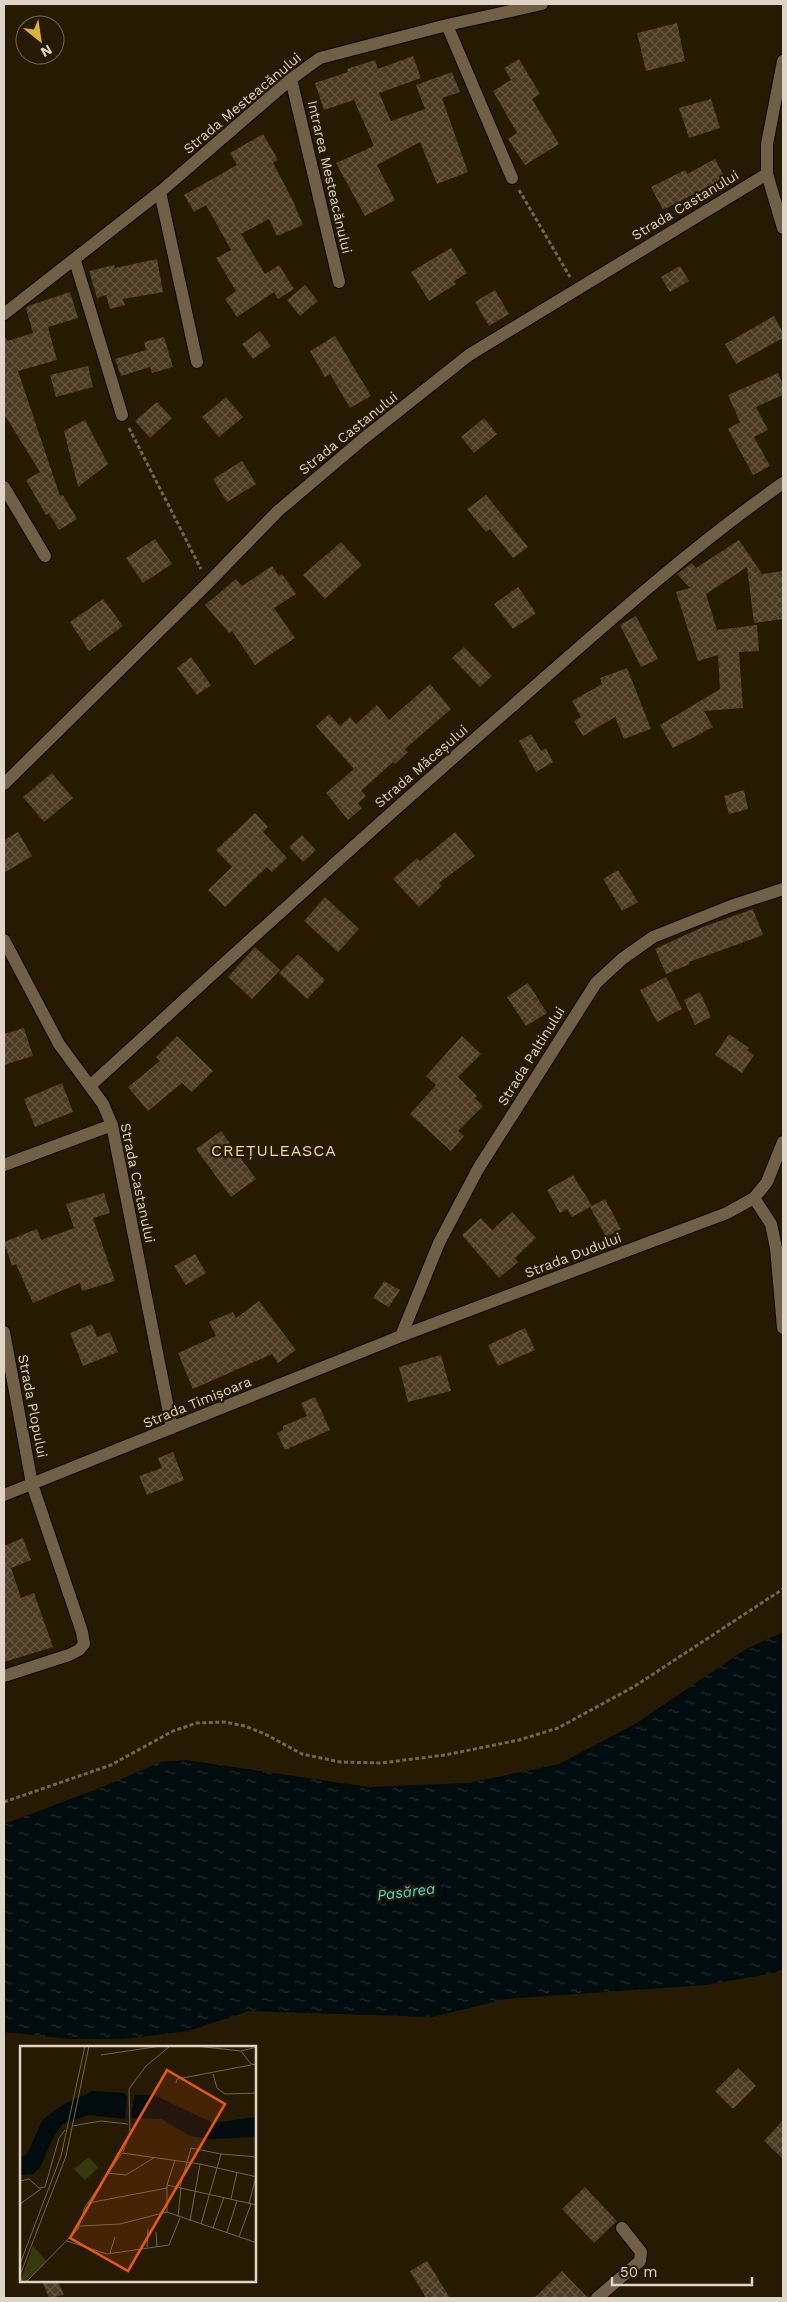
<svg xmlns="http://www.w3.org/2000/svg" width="787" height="2302" viewBox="0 0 787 2302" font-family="'Work Sans',sans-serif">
  <defs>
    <pattern id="water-ripples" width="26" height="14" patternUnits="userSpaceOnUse" patternTransform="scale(1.25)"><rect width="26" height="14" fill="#000c0d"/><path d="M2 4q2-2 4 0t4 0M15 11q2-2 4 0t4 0" fill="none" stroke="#252e2f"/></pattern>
    <pattern id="building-cross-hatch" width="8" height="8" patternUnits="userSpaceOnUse" patternTransform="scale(1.25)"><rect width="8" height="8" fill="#4b3b23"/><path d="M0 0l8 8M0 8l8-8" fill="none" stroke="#645641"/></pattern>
  </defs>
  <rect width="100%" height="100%" fill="#271a02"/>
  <path fill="url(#water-ripples)" d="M783 1632V1969L774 1973 706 1985 506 1999 432 2017 250 2011 188 2031 123 2039H70L4 2032V1824L100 1788 161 1762 186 1760 369 1787 468 1783 559 1764 635 1724 746 1649Z"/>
  <path fill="url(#building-cross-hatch)" d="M677 23 685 61 646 71 637 33Z
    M413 56 421 78 379 93 391 121 425 109 416 85 452 72 460 92 442 98 468 172 437 184 420 142 377 165 395 200 365 216 336 163 374 146 354 100 324 110 315 83 348 72 347 69 375 60 378 69Z
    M519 59 540 94 532 99 559 144 525 165 508 139 517 133 493 91 511 80 504 68Z
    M711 99 720 128 689 138 679 108Z
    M263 134 278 160 273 163 292 199 303 225 277 236 269 219 241 234 265 274 279 265 294 289 278 299 274 292 237 317 225 299 236 291 216 258 231 250 206 205 194 212 184 195 237 165 230 153Z
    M715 159 725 178 663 210 651 187 685 170 687 174Z
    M451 248 467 273 454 281 456 284 429 301 411 272Z
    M157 259 163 292 123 299 125 305 110 309 106 295 97 298 89 271 114 265 115 268Z
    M680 266 689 281 670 292 661 277Z
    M305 285 318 301 300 316 287 300Z
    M495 290 509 314 489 326 475 302Z
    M70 292 78 318 48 327 57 360 18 371 60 496 63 495 77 519 59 530 49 513 46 515 26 480 40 472 4 414V339L6 338 8 341 33 333 26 308 28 306Z
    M774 316 783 333V338L736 364 725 344Z
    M260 331 271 346 253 359 242 344Z
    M335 336 371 396 350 408 330 374 325 377 310 351Z
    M164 337 173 367 152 373 150 367 121 376 115 359 146 350 144 342Z
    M88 366 93 387 56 397 50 375Z
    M778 373 783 385V395L756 407 768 430 754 437 770 466 753 475 728 429 740 422 728 395Z
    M226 397 243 417 219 437 202 417Z
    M157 402 172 418 150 438 135 421Z
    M484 418 497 434 474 453 461 437Z
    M85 420 108 464 78 487 64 431Z
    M242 461 256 484 227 502 213 479Z
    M486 495 528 547 513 558 490 529 486 532 467 509Z
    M155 539 172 564 143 583 126 558Z
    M739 540 762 574 783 571V619L754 623 747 567 706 594 717 630 757 625 759 651 739 652 743 708 704 711 713 727 673 748 660 725 720 689 718 655 698 661 676 592 690 588 677 574 692 563 696 568Z
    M341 542 362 565 325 599 303 575Z
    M272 566 279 576 282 574 296 594 274 608 295 638 255 665 232 631 229 633 205 605 236 579 242 586Z
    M518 587 536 613 513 629 494 604Z
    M103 599 123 626 89 651 70 622Z
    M636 616 658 659 641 667 620 625Z
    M464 647 492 676 480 687 452 658Z
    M191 657 211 685 197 695 177 668Z
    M627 668 651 729 624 739 615 717 583 736 574 721 581 717 572 701 602 684 600 678Z
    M430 684 451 709 405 749 408 752 395 764 393 762 361 791 366 796 358 803 362 808 348 820 326 793 354 769 316 726 329 714 340 726 350 717 356 724 377 705 389 720Z
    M531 734 541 751 546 748 553 762 536 772 519 741Z
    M52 773 73 798 44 822 23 797Z
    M744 790 748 809 729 814 724 796Z
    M255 813 268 827 263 832 287 858 272 872 267 867 225 907 208 890 232 867 216 850Z
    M18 832 32 856 4 873V840Z
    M455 832 475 856 439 883 442 886 419 907 393 879 417 858 420 861Z
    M302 835 316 850 303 862 289 847Z
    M618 870 638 902 622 911 603 879Z
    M325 897 359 929 338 952 304 921Z
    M753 909 763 935 689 962 690 964 666 974 655 949 703 927Z
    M255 947 280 970 252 999 228 977Z
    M298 954 325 980 307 999 279 973Z
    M666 977 682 1009 657 1022 640 990Z
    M528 983 547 1013 526 1026 507 997Z
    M700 992 711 1017 695 1025 684 1000Z
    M24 1028 33 1056 4 1065V1034Z
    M729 1034 749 1048 747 1050 754 1055 742 1073 715 1055Z
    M177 1036 213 1071 192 1092 182 1083 148 1111 128 1087 160 1061 156 1057Z
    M462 1036 481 1054 458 1077 477 1096 475 1098 483 1106 458 1131 464 1136 451 1151 410 1114 436 1085 426 1076Z
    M62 1083 73 1112 35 1127 24 1099Z
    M221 1131 256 1179 231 1197 196 1149Z
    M573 1175 592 1206 572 1217 567 1209 560 1213 547 1190Z
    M104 1193 110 1213 93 1218 115 1281 82 1291 80 1283 33 1303 16 1264 12 1266 4 1242 37 1229 41 1240 74 1228 66 1204Z
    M605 1199 621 1229 606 1237 590 1207Z
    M512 1212 536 1238 515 1258 518 1262 499 1278 462 1235 481 1218 492 1230Z
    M195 1254 206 1273 186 1285 174 1266Z
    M384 1281 400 1290 389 1307 373 1298Z
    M259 1301 296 1350 278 1363 272 1354 193 1389 178 1353 216 1336 209 1322 233 1312 236 1318Z
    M92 1324 97 1337 110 1332 118 1352 83 1366 70 1333Z
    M525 1328 535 1350 498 1366 488 1345Z
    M441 1355 451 1391 408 1402 399 1367Z
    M315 1397 330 1430 285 1450 277 1433 283 1430V1426L307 1416 301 1403Z
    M173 1452 184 1480 147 1495 139 1476 162 1468 158 1458Z
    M23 1538 31 1560 11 1568 21 1598 34 1593 53 1647 4 1662V1546Z
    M738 2068 756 2086 733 2109 715 2091Z
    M783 2120V2159L764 2141Z
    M585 2187 617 2221 594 2243 562 2209Z
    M427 2261 450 2298H426L410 2271Z
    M562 2271 588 2298H534Z
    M42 2281H58L64 2295 49 2298Z"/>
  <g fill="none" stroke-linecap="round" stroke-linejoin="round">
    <g stroke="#0f0500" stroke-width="14">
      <path id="minor" d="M447 25 512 178
        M783 61 767 144V174L783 228
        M291 79 339 282
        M160 192 197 362
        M75 261 122 415
        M4 314 160 192 291 79 320 58 447 25 542 4
        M4 487 45 556
        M4 784 208 583 278 511 363 439 469 355 767 174
        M4 940 59 1044 103 1104 112 1125 172 1428
        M91 1085C229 959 368 832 509 709 598 631 686 551 783 483
        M4 1165 112 1125
        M754 1198 771 1224 776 1248 783 1328
        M4 1332 32 1484 82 1632 84 1644 79 1650 69 1655 4 1676
        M401 1336 439 1243 478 1169 596 983 622 959 653 937 731 906 783 889
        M4 1495 401 1336 727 1213 754 1198 767 1182 783 1142
        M597 2298 640 2261 641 2252 622 2228"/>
    </g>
    <path stroke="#726652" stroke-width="3" stroke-dasharray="4 2.5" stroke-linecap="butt" d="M519 190 570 277
      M129 428 201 569
      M4 1802 111 1765 173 1731 197 1723 224 1722 245 1726 265 1734 302 1754 340 1762 381 1763 445 1755 519 1740 558 1728 635 1686 783 1589"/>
    <use href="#minor" stroke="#706146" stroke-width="12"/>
  </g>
  <g text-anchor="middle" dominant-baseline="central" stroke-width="4.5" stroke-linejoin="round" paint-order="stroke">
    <g font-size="14" fill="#ded5c6" stroke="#271a02">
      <text transform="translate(242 103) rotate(-40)">Strada Mesteacănului</text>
      <text transform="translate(330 177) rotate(77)">Intrarea Mesteacănului</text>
      <text transform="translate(685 205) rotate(-31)">Strada Castanului</text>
      <text transform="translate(348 433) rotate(-39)">Strada Castanului</text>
      <text transform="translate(421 766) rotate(-41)">Strada Măceșului</text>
      <text transform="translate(531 1056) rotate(-58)">Strada Paltinului</text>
      <text transform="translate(138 1183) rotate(78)">Strada Castanului</text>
      <text transform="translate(573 1255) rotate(-21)">Strada Dudului</text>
      <text transform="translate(197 1402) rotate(-22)">Strada Timișoara</text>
      <text transform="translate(33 1406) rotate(79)">Strada Plopului</text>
    </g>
    <g font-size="15" font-style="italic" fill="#47dde5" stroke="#271a02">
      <text transform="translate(406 1892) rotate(-7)">Pasărea</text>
    </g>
    <g font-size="16" letter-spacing="1" fill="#f7dc90" stroke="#271a02">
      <text x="274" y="1150">CREȚULEASCA</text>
    </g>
  </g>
  <g transform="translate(20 2046)">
    <rect width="236" height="236" fill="#271a02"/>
    <path d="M13 200 26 215 6 236H0Z" fill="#343a0e"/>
    <path d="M69 111 78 122 65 134 54 123Z" fill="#343a0e"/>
    <path d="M73 45 104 47 107 51 105 73 69 69 42 78 31 96 20 122 13 128 0 129V111L7 108 23 73 44 58ZM114 49H134L193 77 236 71V91L190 93 170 90 141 73 111 72Z" fill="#000c0d"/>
    <path fill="none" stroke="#706550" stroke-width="1" d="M176 0 221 5 231 18 237 19M221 5 237 1M81 9 141 0M193 28 197 42 205 48 237 47M156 37 157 33 231 19M52 80 81 75 108 78M103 106 110 87 109 43 126 20 150 0M87 127 106 129 135 111M0 135 9 133 19 142 25 141 39 92 45 84M147 139 237 159M160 141 171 102 201 108M211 153 217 126M68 157 147 142M0 158 21 143M229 158 236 130M147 166 237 197M147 166V139L155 114M158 171 161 141M170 175 180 118M181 178 201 108 237 111M60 180 100 178 147 166M193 182 204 151M136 186 137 201M207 186 217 155M219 191 231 158M47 195 87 208 149 199 160 172M127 201 128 183M90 207 95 191M0 218 41 110 65 0M0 229 46 110 69 0M6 236 58 183 65 161 102 107 180 118 237 131"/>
    <path fill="#e8590c" fill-opacity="0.15" stroke="#e8590c" stroke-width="2.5" d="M147 24 205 58 108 225 50 192Z"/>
    <rect width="236" height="236" fill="none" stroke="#ded5c6" stroke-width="2.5"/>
  </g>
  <rect width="787" height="2302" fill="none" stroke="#ded5c6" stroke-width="10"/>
  <g transform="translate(40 40) rotate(150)"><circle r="24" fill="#271a02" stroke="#706550"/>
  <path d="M0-4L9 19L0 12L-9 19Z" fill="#dbb233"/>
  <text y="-8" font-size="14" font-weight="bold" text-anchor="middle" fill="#ded5c6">N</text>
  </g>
  <path d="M612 2277v8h140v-8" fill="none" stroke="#ded5c6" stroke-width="2.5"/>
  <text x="620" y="2277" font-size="15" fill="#ded5c6" stroke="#271a02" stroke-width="4" paint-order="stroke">50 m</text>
</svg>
